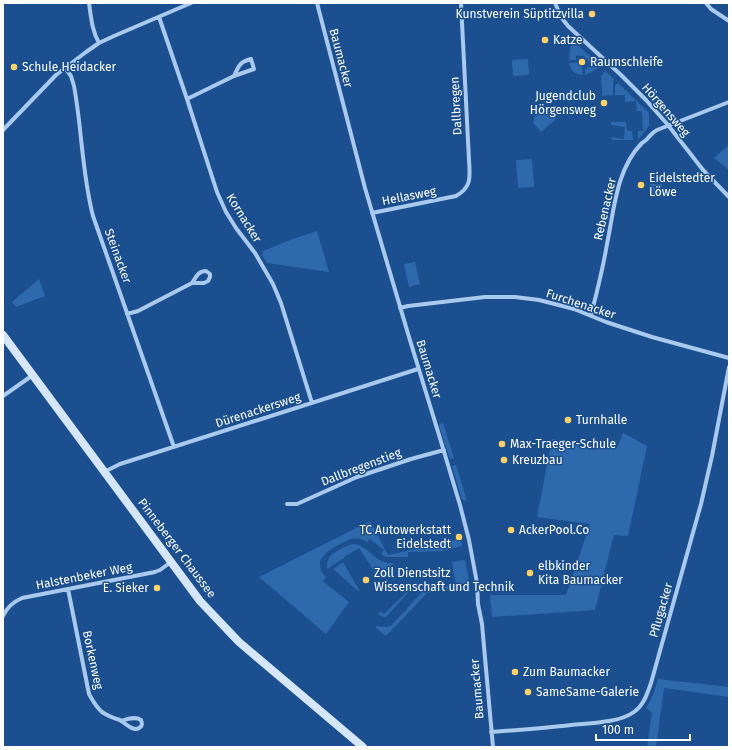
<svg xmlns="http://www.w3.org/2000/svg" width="732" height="750" viewBox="0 0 732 750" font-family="'Fira Sans',sans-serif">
  <rect width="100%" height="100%" fill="#1b4f8f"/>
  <path fill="#2e69ad" d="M574 42 601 66 590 73 585 75V69L588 68 590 66C589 59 583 54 576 56V60H569L570 48Z
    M528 59 529 75 513 76 512 60Z
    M577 62 579 65 582 67 583 75C575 75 570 70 569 63Z
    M605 71 614 79 613 83V95L602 96 601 76Z
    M618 83 649 113V126L639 139H638V131H643L642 111H637L636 101 625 102V95H615V86Z
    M543 105 556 119 541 132 533 123 536 112Z
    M611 122H626L627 131H632L633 140H612L611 137 624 139 625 127 611 125Z
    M729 145V170L714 158Z
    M532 159 534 187 518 188 516 160Z
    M650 184H662V197H653L650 192Z
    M317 231 329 272 267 263 262 255 263 251 290 240Z
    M415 262 420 284 409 287 404 264Z
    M39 279 45 296 16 307 12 302Z
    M443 423 454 458 450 459 439 425Z
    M623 433 647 446 628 536 614 535 595 610 492 617 490 595H566L590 524 537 517 552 439 617 448Z
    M456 465 467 501 462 499 452 466Z
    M370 521 388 555 461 539 462 546 442 551 408 552V557H386L381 554 384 550 370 539 367 542C362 539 357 537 350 539 337 546 307 558 326 577L323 581 349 602 326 634 259 577Z
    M353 544C367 545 372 558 384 562 387 563 391 563 394 563L383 574H376L359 548 344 557V558L330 567 328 569 327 568C327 565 327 561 329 558 331 553 348 545 353 544Z
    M465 560 470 586 427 593 386 636 376 628 377 626 385 627 391 626 424 590 456 585 452 562Z
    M343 562 359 590V592L333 569Z
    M421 578 387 616C384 618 381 616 378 614L380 611 384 614Z
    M658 679 729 687V697L664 688 656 747H647L652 713 646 708C652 699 655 690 658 679Z"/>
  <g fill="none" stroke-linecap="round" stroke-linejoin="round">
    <path stroke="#a9c9ee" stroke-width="4" d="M89 3C91 17 92 31 99 43
      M317 3 365 188 409 337 439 435 460 505 469 540 477 583 478 604 482 624 493 747
      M555 3 561 17 568 26 621 75 646 100 668 125 703 170 729 197
      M706 3 711 9 729 21
      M159 17 187 99 217 192 226 212 236 228 255 253 273 284 281 303 312 403
      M65 68 71 76 74 86C82 129 82 174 93 216L174 447
      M187 99 234 76 254 69 251 59C239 62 239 66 234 76
      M3 130 56 75 86 52 99 43 114 36 191 3
      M372 213 456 196C472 187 470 177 469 160L461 3
      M400 308 408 306 485 297H515L539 300 574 309 606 322 652 337 729 358
      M127 314 138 311 192 283H204L208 281 210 277V274L206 271C198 271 196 277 192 283
      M591 315C597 292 603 268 607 244 614 211 616 170 641 144 643 142 646 141 648 138 651 135 653 132 657 130L729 102
      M3 396 33 375
      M104 472 120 464 418 369
      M287 504H297L357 477 411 459 444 450
      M68 589 89 694C93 701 96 707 102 712 108 716 113 718 120 720 125 723 133 732 139 728 143 726 142 723 141 720 135 716 127 719 121 721
      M3 616C7 607 13 602 22 598L155 572 160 570 171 562
      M491 732C518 730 545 728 571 725 590 723 619 723 634 712 644 705 647 694 651 683L701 504 712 456 729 367"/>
    <path stroke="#d6e6fa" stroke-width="8" d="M3 335 200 601 239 642 363 747"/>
  </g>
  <g fill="#ffd166" stroke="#1b4f8f" stroke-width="1.5">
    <circle cx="592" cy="14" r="4"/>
    <circle cx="545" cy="40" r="4"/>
    <circle cx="582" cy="62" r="4"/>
    <circle cx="14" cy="67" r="4"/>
    <circle cx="604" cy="103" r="4"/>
    <circle cx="641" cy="185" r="4"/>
    <circle cx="568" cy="420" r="4"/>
    <circle cx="502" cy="444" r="4"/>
    <circle cx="504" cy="460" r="4"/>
    <circle cx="511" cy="530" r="4"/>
    <circle cx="459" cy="537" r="4"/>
    <circle cx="530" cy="573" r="4"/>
    <circle cx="366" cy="580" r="4"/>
    <circle cx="157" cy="588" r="4"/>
    <circle cx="515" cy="672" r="4"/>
    <circle cx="528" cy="692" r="4"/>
  </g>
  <g text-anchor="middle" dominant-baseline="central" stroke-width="3" stroke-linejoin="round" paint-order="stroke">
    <g font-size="12" fill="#fff" stroke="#1b4f8f" text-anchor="start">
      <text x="584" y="14" text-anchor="end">Kunstverein Süptitzvilla</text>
      <text x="553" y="40">Katze</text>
      <text x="590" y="62">Raumschleife</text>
      <text x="22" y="67">Schule Heidacker</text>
      <text x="596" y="96" text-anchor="end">Jugendclub<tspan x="596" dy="14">Hörgensweg</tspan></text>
      <text x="649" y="178">Eidelstedter<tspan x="649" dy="14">Löwe</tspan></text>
      <text x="576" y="420">Turnhalle</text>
      <text x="510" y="444">Max-Traeger-Schule</text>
      <text x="512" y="460">Kreuzbau</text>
      <text x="451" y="530" text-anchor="end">TC Autowerkstatt<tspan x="451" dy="14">Eidelstedt</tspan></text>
      <text x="519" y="530">AckerPool.Co</text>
      <text x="538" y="566">elbkinder<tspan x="538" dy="14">Kita Baumacker</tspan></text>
      <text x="374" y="573">Zoll Dienstsitz<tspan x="374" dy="14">Wissenschaft und Technik</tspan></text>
      <text x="149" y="588" text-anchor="end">E. Sieker</text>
      <text x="523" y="672">Zum Baumacker</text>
      <text x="536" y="692">SameSame-Galerie</text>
    </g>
    <g font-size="12" fill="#fff" stroke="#1b4f8f">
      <text transform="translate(341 58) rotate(75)">Baumacker</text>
      <text transform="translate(456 106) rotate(-93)">Dallbregen</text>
      <text transform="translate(666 110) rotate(49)">Hörgensweg</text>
      <text transform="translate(409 196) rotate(-11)">Hellasweg</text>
      <text transform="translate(605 209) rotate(-77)">Rebenacker</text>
      <text transform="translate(244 218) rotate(58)">Kornacker</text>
      <text transform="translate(118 256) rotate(70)">Steinacker</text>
      <text transform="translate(581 304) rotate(18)">Furchenacker</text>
      <text transform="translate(429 369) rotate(73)">Baumacker</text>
      <text transform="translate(258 410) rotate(-18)">Dürenackersweg</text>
      <text transform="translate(361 467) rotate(-21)">Dallbregenstieg</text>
      <text transform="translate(177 548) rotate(53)">Pinneberger Chaussee</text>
      <text transform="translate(84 576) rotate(-11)">Halstenbeker Weg</text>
      <text transform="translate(661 610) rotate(-74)">Pflugacker</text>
      <text transform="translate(93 660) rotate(78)">Borkenweg</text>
      <text transform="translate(477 689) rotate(-95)">Baumacker</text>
    </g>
  </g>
  <rect width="732" height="750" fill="none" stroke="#ffffff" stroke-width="8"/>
  <path d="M596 734v6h94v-6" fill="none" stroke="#ffffff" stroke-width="2"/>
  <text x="602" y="734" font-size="12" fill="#ffffff" stroke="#1b4f8f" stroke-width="3" paint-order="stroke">100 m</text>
</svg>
